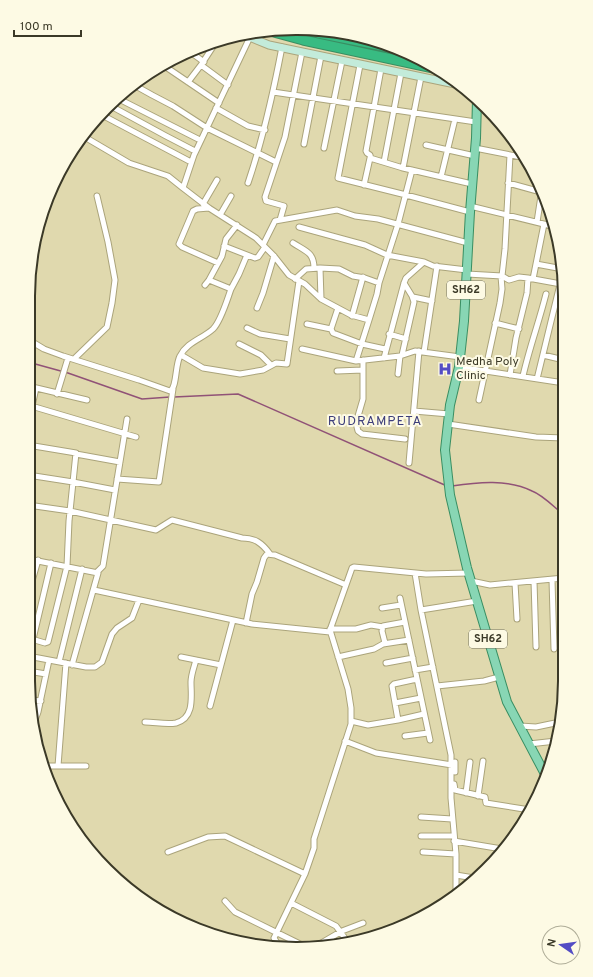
<svg xmlns="http://www.w3.org/2000/svg" width="593" height="977" viewBox="0 0 593 977" font-family="Overpass,sans-serif">
  <rect width="100%" height="100%" fill="#e0d9ae"/>
  <g fill="none" stroke-linecap="round" stroke-linejoin="round">
    <path stroke="#905277" stroke-width="1.5" d="M28 362 68 373 142 399 170 397
      M174 397 238 394 447 486
      M452 486C478 482 508 479 532 491 543 495 555 508 564 515"/>
    <g stroke="#aba47b" stroke-width="7">
      <path id="street" d="M250 37 194 155 183 188 209 208 256 238 274 256 289 275 305 284 321 299 351 315 369 320 377 294 379 283 365 278 353 276 339 269 320 268 306 269 295 279
        M216 42 201 65 228 85
        M189 51 204 62
        M163 65 219 103
        M360 65 338 178 406 195 470 212
        M188 82 201 65
        M134 85 152 95 173 106 207 128 276 162
        M273 92 476 122
        M117 98 200 140
        M109 105 166 136 195 151
        M216 108 248 126 265 130
        M100 114 191 162
        M83 136 129 163 168 176 183 188
        M304 144 321 56
        M426 145 475 156
        M324 148 342 61
        M475 148 526 158
        M371 159 370 155 367 153 366 151 381 69
        M384 162 401 73
        M403 168 421 77
        M441 177 455 119
        M248 183C263 139 273 94 282 47
        M508 183 541 192
        M364 185 370 158 403 168 472 184
        M203 204 217 180
        M470 206 556 227
        M209 208 197 209 193 211 179 244 182 247 218 263
        M220 215 231 196
        M280 220 284 206 266 201 265 197 285 137 302 52
        M537 222 541 196
        M299 227 365 245 387 255 424 262
        M293 243C305 251 314 252 314 268
        M263 245 275 221 337 210 355 216 378 219 468 243
        M224 246 255 258 258 257 265 247
        M536 264 563 269
        M320 268 321 299
        M467 274 502 276 509 280 519 277 528 278 561 284
        M502 276 505 249 510 155
        M533 279 544 224
        M209 280 231 289 239 274 247 255
        M379 283 398 224 412 170
        M205 285 209 280 222 256 226 239 237 225
        M413 297 432 301
        M257 308 263 293 274 256
        M352 316 363 277
        M495 323 519 329
        M307 324 331 329 338 308
        M247 328 260 334 290 339
        M331 329 333 333 362 344 385 349
        M389 334 406 339
        M29 340 44 349 63 356 139 380 170 391C177 388 175 365 180 356 187 342 202 339 213 329 221 321 227 300 231 289
        M239 344 261 355 271 365
        M302 349 356 361 400 356 415 351 460 357
        M424 352 437 266
        M181 355 203 368 240 374 263 370 276 363 287 364 299 281
        M402 355 414 302 412 296 404 283
        M543 355 564 360
        M75 358 107 327 112 303 115 280 108 242 97 196
        M384 358 404 283 406 278 424 262 433 266 467 270
        M363 360V399L356 423 358 431 362 434 405 439
        M356 361 369 320
        M459 367 564 383
        M337 371 363 370
        M398 374 400 356
        M510 375 516 338 527 293 528 278
        M523 376C529 349 539 322 546 294
        M537 379 563 272
        M28 386 87 400
        M57 394 68 358
        M479 400 500 303 502 289 501 276
        M28 405 136 437
        M32 406 36 388
        M414 411 449 414
        M448 424 536 437 564 438
        M28 445 76 453 69 521 67 566
        M76 454 120 462
        M409 463 419 351
        M28 475 73 482 115 490
        M117 479 159 482 173 389
        M28 505 70 511 156 530 172 520 242 538C255 538 262 543 270 554
        M28 559 98 573 72 665
        M97 572 103 566 127 419
        M415 573 421 610 451 755V798L456 854V896
        M552 580 554 649
        M471 581 490 585 564 578
        M534 581 536 647
        M515 583 517 619
        M94 590 252 624 330 632
        M28 595 38 560
        M400 598 430 740
        M382 608 401 605
        M421 610 477 601
        M246 623 252 594 257 582 264 558 267 554 275 555 346 585
        M330 629H356L371 625 383 627
        M28 638 45 643 48 642 67 566
        M33 639 51 563
        M385 643 382 631 383 626 405 622
        M28 656 86 667H95L102 662 112 634 117 628 132 618 139 600
        M181 657 221 665
        M338 657 374 649 383 644 409 640
        M59 662 82 569
        M386 663 413 658
        M415 670 433 667
        M28 671 46 674
        M437 686 484 681 499 677
        M31 700 41 701
        M395 703 421 698
        M210 706 233 620
        M35 720 38 712 49 660
        M398 720 392 686 394 684 417 679
        M351 721 368 725 398 720 424 714
        M145 722C155 722 166 725 176 723 195 718 191 696 191 682 191 675 194 667 196 660
        M520 726 536 727 560 722
        M405 736 428 733
        M345 741 376 753 452 765
        M529 744 556 741
        M42 766H86
        M58 766 66 663
        M455 772V762
        M454 784 455 790 485 797 486 803 530 810
        M466 793 470 762
        M478 796 483 761
        M421 817 452 819
        M421 836H454
        M454 841 502 849
        M168 852 208 837 225 836 305 874
        M423 852 456 854
        M456 875 474 878
        M225 901 235 912 306 947
        M291 903 336 926 347 941
        M318 945 342 931 363 923
        M279 946 274 938 305 874 314 848V839L351 724V708L348 689 330 630 352 568 354 567 426 574 469 573"/>
    </g>
    <g stroke="#aba47b" stroke-width="9">
      <path id="secondary" d="M242 34 269 45 460 85"/>
    </g>
    <g stroke="#398e62" stroke-width="10">
      <path id="primary" d="M477 100 476 138 470 212 464 321 459 367 450 405 445 450 450 495 467 568 507 702 546 776"/>
    </g>
    <g stroke="#398e62" stroke-width="11">
      <path id="highway" d="M299 28 318 33 403 50
        M270 31 303 40 438 69"/>
    </g>
    <use href="#street" stroke="#fff" stroke-width="5"/>
    <use href="#secondary" stroke="#c3ebda" stroke-width="7"/>
    <use href="#primary" stroke="#88d6b4" stroke-width="8"/>
    <use href="#highway" stroke="#38bb82" stroke-width="9"/>
  </g>
  <defs>
    <g id="hospital-bare" transform="scale(1.08)"><path d="M-5-5h3v3.5h4V-5h3V5h-3V1.5h-4V5h-3Z" fill="#534cc4" stroke="#fdfae4" stroke-width="2.5" paint-order="stroke"/></g>
  </defs>
  <g fill-rule="evenodd">
    <use href="#hospital-bare" x="445" y="369"/>
  </g>
  <g text-anchor="middle" dominant-baseline="central" stroke-width="4" stroke-linejoin="round" paint-order="stroke">
    <g fill="#fdfae4" stroke="#757360" stroke-width="1">
      <rect x="447" y="281" width="38" height="18" rx="3"/>
      <rect x="469" y="630" width="38" height="18" rx="3"/>
    </g>
    <g font-size="11" font-weight="bold" fill="#3b3927">
      <text x="466" y="290">SH62</text>
      <text x="488" y="639">SH62</text>
    </g>
    <g font-size="12" fill="#3b3927" stroke="#fdfae4" text-anchor="start">
      <text x="456" y="362">Medha Poly<tspan x="456" dy="14">Clinic</tspan></text>
    </g>
    <g font-size="13" letter-spacing="1" fill="#3d3e7b" stroke="#fdfae4">
      <text x="375" y="422">RUDRAMPETA</text>
    </g>
  </g>
  <path d="M0 0H593V977H0ZM296 35H297A261 261 0 0 1 558 296V681A261 261 0 0 1 297 942H296A261 261 0 0 1 35 681V296A261 261 0 0 1 296 35Z" fill="#fdfae4" fill-rule="evenodd"/>
  <path fill="none" stroke="#3b3927" stroke-width="2" d="M296 35H297A261 261 0 0 1 558 296V681A261 261 0 0 1 297 942H296A261 261 0 0 1 35 681V296A261 261 0 0 1 296 35Z"/>
  <g transform="translate(561 945) rotate(283)"><circle r="19" fill="#fdfae4" stroke="#afad98"/>
  <path d="M0-3L7 15L0 10L-7 15Z" fill="#534cc4"/>
  <text y="-6" font-size="11" font-weight="bold" text-anchor="middle" fill="#3b3927">N</text>
  </g>
  <path d="M14 30v6h67v-6" fill="none" stroke="#3b3927" stroke-width="2"/>
  <text x="20" y="30" font-size="12" fill="#3b3927" stroke="#fdfae4" stroke-width="3" paint-order="stroke">100 m</text>
</svg>
